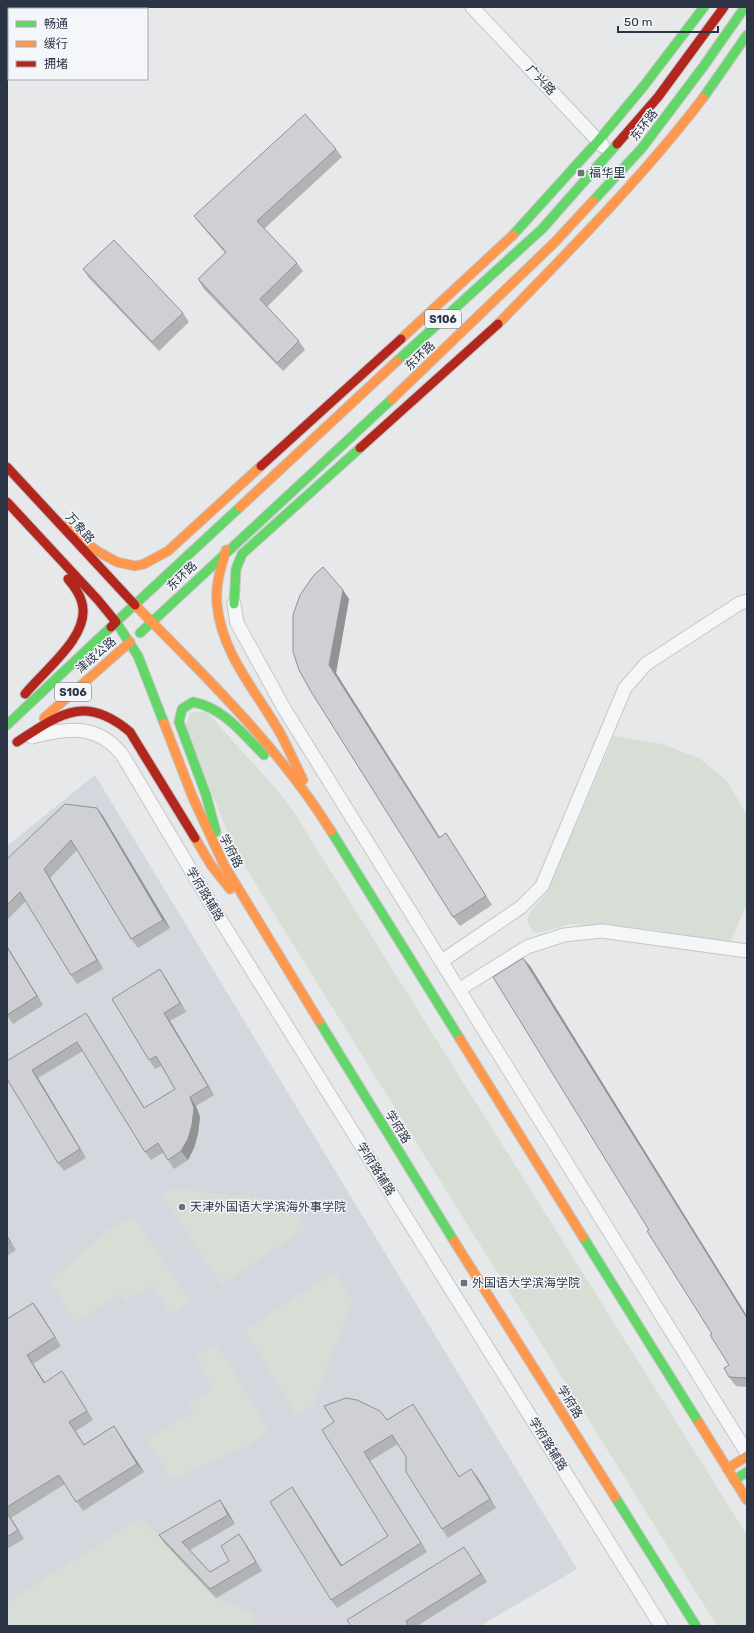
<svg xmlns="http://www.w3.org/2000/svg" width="754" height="1633" viewBox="0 0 754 1633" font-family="Rubik,'Noto Sans SC',sans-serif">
  <rect width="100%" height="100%" fill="#e6e8ea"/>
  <path fill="#d4d7dd" d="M95 775 577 1569 480 1626H7V846Z"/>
  <path fill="#d6ded6" d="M206 711 278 791 293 811 747 1535V1626H717L255 883 234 848 185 727 190 713Z
    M614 736 662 744 699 758 726 780 746 813 747 903 730 943 655 930 605 926 571 924 542 932H533L527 922 530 912 547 893Z
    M172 1189 288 1201 305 1229 221 1285 162 1196Z
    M133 1216 190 1301 171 1315 152 1285 125 1301 120 1294 76 1321 50 1281 110 1229Z
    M335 1272 352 1300 313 1406 296 1415 245 1330Z
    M217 1344 269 1431 246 1447 172 1479 147 1439 193 1413 188 1405 214 1389 196 1357Z
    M141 1518 216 1598 251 1613 258 1626H7V1602Z"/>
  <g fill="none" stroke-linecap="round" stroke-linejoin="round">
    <g stroke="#c4c6c8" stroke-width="15">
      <path id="street" d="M472 7 603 146
        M234 604 237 623 285 710 747 1453
        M32 737C68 727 99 724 123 756L220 919 661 1626
        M442 961 521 907 542 886 625 688 646 664 740 603 747 601
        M460 989 527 947 564 935 602 931 747 951"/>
    </g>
    <g stroke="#c4c6c8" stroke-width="11">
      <path id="fast" d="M703 98 747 35
        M593 201 642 148 703 67 745 7
        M513 235 598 141 643 87 704 7
        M397 361 542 229 617 144
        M234 604 236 569 242 554 360 448
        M140 633 392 399
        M164 723 138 656 116 622 240 507
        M7 725 111 627
        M331 831 460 1039
        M216 832 206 795 179 722 182 709 193 702C224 708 243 734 264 755
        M319 1021 454 1241
        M583 1237 699 1423
        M734 1480 747 1472
        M615 1497 696 1626"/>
    </g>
    <g stroke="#c4c6c8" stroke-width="11">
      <path id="slow" d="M498 324C569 251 641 179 703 98
        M401 339 513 235
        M392 399 555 242 593 201
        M240 507 397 361
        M63 526 97 551 117 562 135 566 144 564 168 551 261 466
        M226 550C221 567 215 585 217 604 221 652 255 690 279 731 288 747 295 764 303 780
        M135 605C205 676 278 746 331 831
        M44 718 130 642
        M164 723 193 798 224 865 319 1021
        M195 838 211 865 230 889
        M460 1039 583 1237
        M454 1241 615 1497
        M699 1423 747 1500
        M727 1469 747 1456"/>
    </g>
    <g stroke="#c4c6c8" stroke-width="11">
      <path id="jam" d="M617 144 658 97 724 7
        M360 448 498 324
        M261 466 401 339
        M7 467 135 605
        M7 502 98 600 116 622 111 627
        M25 694C43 671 91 636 82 603 80 594 74 586 68 579
        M17 742C60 714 85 694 130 732L195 838"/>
    </g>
    <use href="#street" stroke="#f5f6f7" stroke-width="13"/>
    <use href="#fast" stroke="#63d668" stroke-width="9"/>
    <use href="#slow" stroke="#ff974d" stroke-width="9"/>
    <use href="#jam" stroke="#b3261e" stroke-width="9"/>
  </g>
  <path fill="#b1b3b5" d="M336 149 342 157 264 229 297 263 303 271 267 307 299 341 305 350 283 371 203 288 198 279 225 253 200 224 194 216Z
    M83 269 183 313 189 322 159 351 89 278Z
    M349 599 336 673 440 837 446 833 492 905 460 926 453 917 299 670Z
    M97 808 103 816 170 928 138 948 131 939 77 850 50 878 103 969 77 984 71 975 26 901 7 920V859Z
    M7 946 43 1005 13 1024 7 1015Z
    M523 958 530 966 747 1316V1387L736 1386 729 1377V1365L712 1334 649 1230Z
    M166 978 186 1012 170 1021 214 1095 196 1106 200 1117 198 1134 194 1148 188 1160 174 1169 168 1160 164 1152 151 1160 145 1152 83 1051 38 1078 86 1158 64 1171 58 1163 7 1079 86 1013 92 1022 144 1108 175 1089 161 1066 155 1069 149 1060Z
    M7 1235 16 1250 7 1256Z
    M33 1303 61 1346 33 1364 45 1382 68 1380 93 1420 76 1431 84 1444 114 1426 144 1472 83 1511 65 1484 11 1518 24 1539 7 1549V1319Z
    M413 1404 459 1477 478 1478 496 1508 448 1538 442 1529 406 1457 398 1444 370 1461 427 1552 337 1608 331 1600 292 1487 298 1496 342 1565 388 1536 322 1430 387 1420Z
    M220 1500 226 1509 235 1524 190 1550 210 1572 229 1561 239 1534 262 1571 216 1598 165 1544 159 1535Z
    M469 1555 487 1582 417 1626H351Z"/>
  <path fill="#909294" d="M343 590 349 599 336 673 445 846 329 665Z
    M97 808 103 816 170 928 163 920Z
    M446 833 452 842 492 905 486 896Z
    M44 869 50 878 103 969 97 960Z
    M7 946 43 1005 37 996 7 947Z
    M523 958 530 966 747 1316V1318Z
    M160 969 166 978 186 1012 180 1003Z
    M86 1013 92 1022 150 1117 144 1108Z
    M164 1013 170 1021 214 1095 208 1086Z
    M32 1070 38 1078 86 1158 80 1149Z
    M190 1097 196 1106 200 1117 198 1134 194 1148 188 1160 181 1151Z
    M33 1303 39 1311 61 1346 55 1337Z
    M27 1355 33 1364 50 1391 44 1383Z
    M62 1371 68 1380 93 1420 87 1411Z
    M413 1404 419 1413 465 1486 459 1477Z
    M114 1426 120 1435 144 1472 137 1464Z
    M364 1452 370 1461 427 1552 421 1543Z
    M471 1469 478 1478 496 1508 490 1499Z
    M292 1487 298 1496 347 1574 341 1566Z
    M220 1500 226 1509 235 1524 228 1515Z
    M7 1512 11 1518 24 1539 18 1530Z
    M239 1534 245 1543 262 1571 256 1562Z
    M464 1547 469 1555 487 1582 481 1574Z"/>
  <path fill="#ced0d3" stroke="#909294" d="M305 114 336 149 257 221 297 263 260 299 299 341 277 363 198 279 226 252 194 216Z
    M114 240 183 313 152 342 83 269Z
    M323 567 343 590 329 665 439 838 446 833 486 896 453 917 310 690 299 670 293 652V615L300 595 314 575Z
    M65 804 97 808 163 920 131 939 71 840 44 869 97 960 71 975 20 892 7 905V859Z
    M7 947 37 996 7 1015Z
    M523 958 747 1318V1378L729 1377 724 1368 729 1365 710 1335 712 1334 647 1231 649 1230 493 977Z
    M160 969 180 1003 164 1013 208 1086 190 1097 194 1108 192 1125 188 1139 181 1151 168 1160 158 1143 145 1152 77 1042 32 1070 80 1149 58 1163 7 1079V1061L86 1013 144 1108 175 1089 156 1056 149 1060 112 999Z
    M7 1236 10 1242 7 1244Z
    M33 1303 55 1337 27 1355 44 1383 62 1371 87 1411 69 1422 84 1445 114 1426 137 1464 76 1502 59 1475 7 1507V1319Z
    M346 1398 357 1400 380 1411 387 1420 413 1404 459 1477 471 1469 490 1499 442 1529 406 1472V1457L392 1435 364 1452 421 1543 331 1600 270 1502 292 1487 341 1566 388 1536 322 1430 334 1422 324 1406Z
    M220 1500 228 1515 182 1542 210 1572 229 1561 221 1546 239 1534 256 1562 210 1589 159 1535Z
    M7 1513 18 1530 7 1537Z
    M464 1547 481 1574 406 1621 408 1626H351L347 1620Z"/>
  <g fill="#6c737f" stroke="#f4f6f9" stroke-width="1.5">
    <rect x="577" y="169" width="8" height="8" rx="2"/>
    <circle cx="182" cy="1207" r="4"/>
    <rect x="460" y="1279" width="8" height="8" rx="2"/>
  </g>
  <g text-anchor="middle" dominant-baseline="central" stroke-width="3" stroke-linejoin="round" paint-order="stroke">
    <g fill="#f4f6f9" stroke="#676e7b" stroke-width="1">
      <rect x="425" y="310" width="36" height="18" rx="3"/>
      <rect x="55" y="683" width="36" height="18" rx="3"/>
    </g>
    <g font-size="11" font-weight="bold" fill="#2b3445">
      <text x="443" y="319">S106</text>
      <text x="73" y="692">S106</text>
    </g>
    <g font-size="12" fill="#2b3445" stroke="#f4f6f9">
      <text transform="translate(541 80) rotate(47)">广兴路</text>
      <text transform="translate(644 125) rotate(-52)">东环路</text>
      <text transform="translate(420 356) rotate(-43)">东环路</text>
      <text transform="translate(80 528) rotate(48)">万象路</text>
      <text transform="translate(182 576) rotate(-43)">东环路</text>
      <text transform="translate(96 655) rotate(-41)">津歧公路</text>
      <text transform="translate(231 851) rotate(63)">学府路</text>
      <text transform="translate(205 894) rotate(59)">学府路辅路</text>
      <text transform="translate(398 1127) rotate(58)">学府路</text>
      <text transform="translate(376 1169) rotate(58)">学府路辅路</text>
      <text transform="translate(570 1402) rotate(58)">学府路</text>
      <text transform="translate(548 1444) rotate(58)">学府路辅路</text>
    </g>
    <g font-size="12" fill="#2b3445" stroke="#f4f6f9" text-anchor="start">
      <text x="589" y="173">福华里</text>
      <text x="190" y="1207">天津外国语大学滨海外事学院</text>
      <text x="472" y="1283">外国语大学滨海学院</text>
    </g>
  </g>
  <rect width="754" height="1633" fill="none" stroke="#2b3445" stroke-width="16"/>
  <rect x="8" y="8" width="140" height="72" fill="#f4f6f9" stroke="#a4a8b1"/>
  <rect x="16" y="21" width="20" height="6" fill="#63d668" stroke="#a4a8b1"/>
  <text x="44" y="28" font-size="12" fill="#2b3445">畅通</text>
  <rect x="16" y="41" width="20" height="6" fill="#ff974d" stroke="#a4a8b1"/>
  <text x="44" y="48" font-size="12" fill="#2b3445">缓行</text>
  <rect x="16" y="61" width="20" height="6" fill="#b3261e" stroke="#a4a8b1"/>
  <text x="44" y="68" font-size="12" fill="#2b3445">拥堵</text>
  <path d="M618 26v6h100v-6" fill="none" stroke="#2b3445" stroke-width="2"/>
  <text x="624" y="26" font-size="12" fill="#2b3445" stroke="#f4f6f9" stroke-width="3" paint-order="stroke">50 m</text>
</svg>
